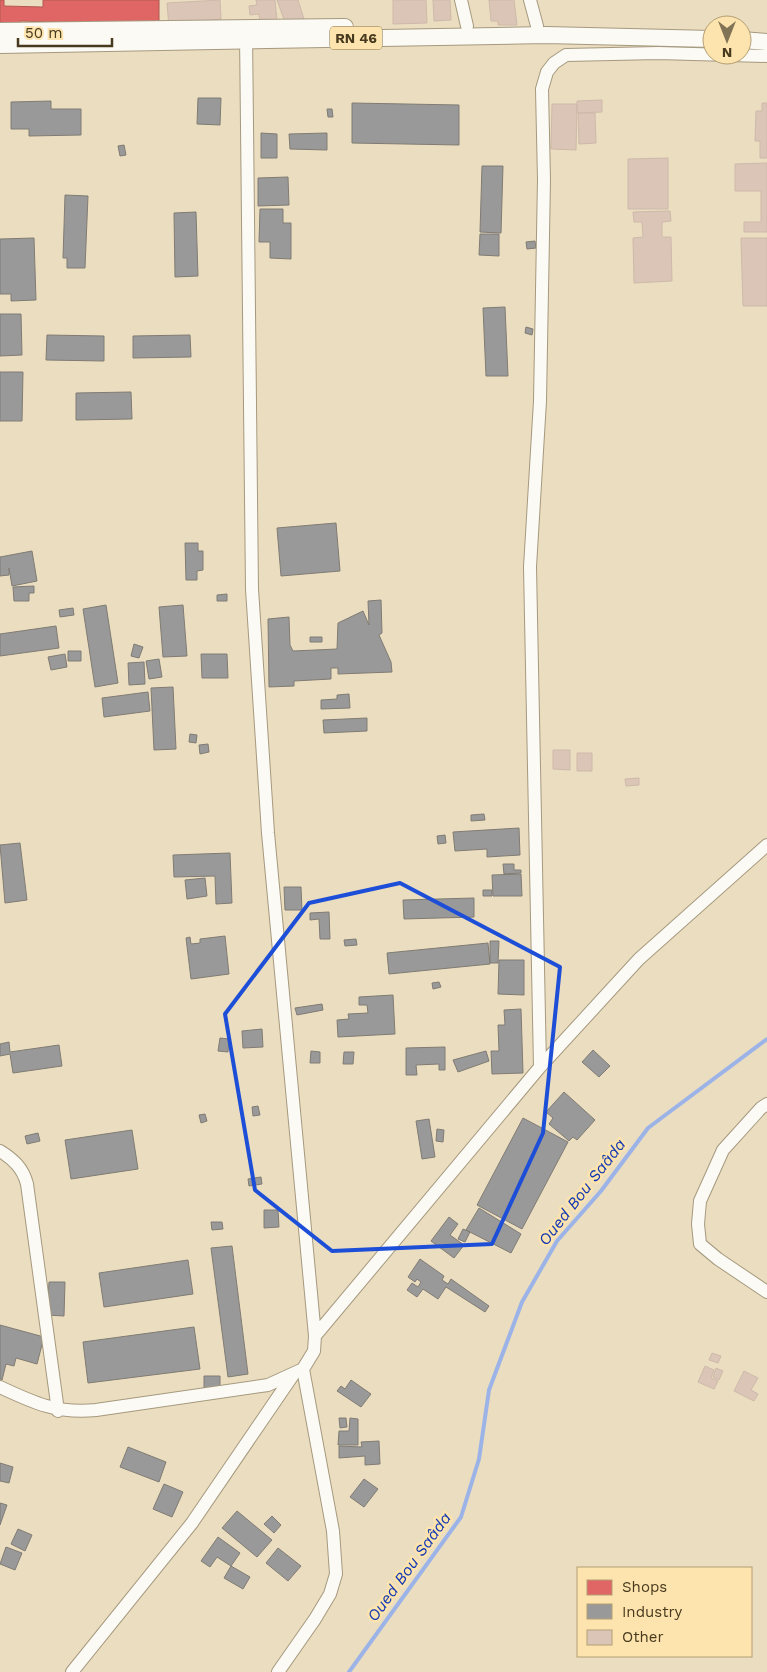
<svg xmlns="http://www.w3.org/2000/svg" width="767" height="1672" viewBox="0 0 767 1672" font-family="'Work Sans',sans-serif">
  <rect width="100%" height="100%" fill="#ebddbf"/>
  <path fill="#e06666" stroke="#b25950" d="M0 0H4V6L43 7V0H159V25L20 21V29L0 27Z"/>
  <path fill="#999" stroke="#807c74" d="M198 98H221L220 125 197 124Z
    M51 101V109H81V135L29 136V129H11V102Z
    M352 103 459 105V145L352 143Z
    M327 109H332L333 117H328Z
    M261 133 277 134V158H261Z
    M327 133V150L290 149 289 134Z
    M124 145 126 155 120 156 118 146Z
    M482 166H503L501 233 480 232Z
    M288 177 289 205 258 206V178Z
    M65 195 88 196 85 268H67V258H63Z
    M260 209H283V223H291V259L270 258V242H259Z
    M196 212 198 276 175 277 174 213Z
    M480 234H499V256L479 255Z
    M34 238 36 300 11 301V294H0V239Z
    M535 241 536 248 527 249 526 242Z
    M505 307 508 376H486L483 308Z
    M0 314H21L22 355 0 356Z
    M526 327 533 329 532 335 525 333Z
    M47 335 104 336V361L46 360Z
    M190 335 191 357 133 358V336Z
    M0 372H23L22 421H0Z
    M131 392 132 419 76 420V393Z
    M336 523 340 571 281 576 277 528Z
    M185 543H198V551H203V570L197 571V580H186Z
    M32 551 37 581 12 586 9 568V575L0 576V557Z
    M34 586V593H29V601H14L13 587Z
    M227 594V601H217V595Z
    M381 600 382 633 379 635 391 662 392 672 338 674V668H331V679L294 681V686L269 687 268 619 289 617 290 645 293 651 337 649 338 623 363 611 369 625 368 601Z
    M106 605 118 683 95 687 83 609Z
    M183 605 187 656 163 657 159 607Z
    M73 608 74 615 60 617 59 610Z
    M56 626 59 648 0 656V634Z
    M310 637H322V642H310Z
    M134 644 143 647 139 658 131 656Z
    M68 651H81V661H68Z
    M65 654 67 667 51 670 48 657Z
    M201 654H227L228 678H202Z
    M159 659 162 677 149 679 146 661Z
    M144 662 145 684 129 685 128 663Z
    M173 687 176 749 154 750 151 688Z
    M148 692 150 711 104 717 102 698Z
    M349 694 350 708 321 709V700L337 699V695Z
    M367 718V731L324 733 323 720Z
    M190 734 197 735 196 743 189 742Z
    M208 744 209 752 200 754 199 745Z
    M484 814 485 820 471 821V815Z
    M519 828 520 855 487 857V849L455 851 453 832Z
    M445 835 446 843 438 844 437 836Z
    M20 843 27 900 5 903 0 845Z
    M230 853 232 903 216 904 215 876 174 877 173 855Z
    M503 864H514V870H521V873L504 874Z
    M521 874 522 896H493L492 875Z
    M205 878 207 896 187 899 185 880Z
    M284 887H301L302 910H285Z
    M483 890H492V896H483Z
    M474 898V917L404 919 403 900Z
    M329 912 330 939H320L319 919 310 920V913Z
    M225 936 229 974 191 979 186 938 190 937 191 944 200 943V939Z
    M356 939 357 945 345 946 344 940Z
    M490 941H499L498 963H490Z
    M488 943 490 964 389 974 387 953Z
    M499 960H524V995L498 994Z
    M439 982 441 987 433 989 432 983Z
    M393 995 395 1034 338 1037 337 1020 349 1019 348 1014 368 1013 367 1005H359V997Z
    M322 1004 323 1010 297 1015 295 1008Z
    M521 1009 523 1073 492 1074 491 1051H499L498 1025H505L504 1010Z
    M262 1029 263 1047 243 1048 242 1031Z
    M220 1038 229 1039 228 1052 218 1051Z
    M9 1042 10 1052 59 1045 62 1066 13 1073 10 1054 0 1056V1044Z
    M445 1047V1070H439V1064L416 1065 417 1075H406V1048Z
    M593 1050 610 1066 599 1077 582 1062Z
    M311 1051 320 1052V1063H310Z
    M486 1051 489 1061 458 1072 453 1060Z
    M344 1052H354L353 1064H343Z
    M564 1092 595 1120 577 1140 573 1137 569 1141 549 1124 553 1118 546 1112Z
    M258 1106 260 1115 253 1116 252 1107Z
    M205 1114 207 1121 201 1123 199 1115Z
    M523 1118 568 1142 522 1229 477 1205Z
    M429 1119 435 1157 422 1159 416 1121Z
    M437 1129 444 1130 443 1142 436 1141Z
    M132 1130 138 1169 71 1179 65 1140Z
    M38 1133 40 1141 27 1144 25 1136Z
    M261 1177 262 1184 249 1186 248 1179Z
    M479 1208 521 1234 511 1253 466 1230Z
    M264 1210H278L279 1227 264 1228Z
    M449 1217 458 1224 450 1235 464 1245 454 1258 431 1241Z
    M211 1222H222L223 1229 212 1230Z
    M463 1229 470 1232 465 1242 458 1239Z
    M232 1246 248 1374 228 1377 211 1248Z
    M420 1259 444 1276 442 1280 448 1284 451 1279 489 1306 485 1312 446 1287 438 1299 423 1289 417 1297 407 1290 412 1283 418 1287 421 1282 417 1279 415 1282 408 1277Z
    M188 1260 193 1294 104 1307 99 1273Z
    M49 1282H65L64 1316 47 1315Z
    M0 1325 44 1337 37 1364 16 1358 14 1366 6 1364 2 1380 0 1379Z
    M194 1327 200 1369 88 1383 83 1342Z
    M204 1376H220V1389H204Z
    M351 1380 371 1394 361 1407 337 1391 341 1386 345 1389Z
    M339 1418H346L347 1427 340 1428Z
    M350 1418 358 1419V1445H338L339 1431H349Z
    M379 1441 380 1464 365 1465V1456L339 1458V1446L362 1447 361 1442Z
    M128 1447 166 1462 159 1482 120 1467Z
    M0 1463 13 1467 9 1483 0 1481Z
    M364 1479 378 1489 364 1507 350 1497Z
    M164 1484 183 1492 172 1517 153 1509Z
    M0 1503 7 1505 0 1525Z
    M237 1511 272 1540 257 1557 222 1528Z
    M272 1516 281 1525 274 1533 264 1524Z
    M18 1529 32 1535 25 1551 11 1544Z
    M218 1537 240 1553 231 1566 217 1557 210 1567 201 1561Z
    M6 1547 22 1553 15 1570 0 1564Z
    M278 1548 301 1566 288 1581 266 1563Z
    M231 1566 250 1577 243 1589 224 1578Z"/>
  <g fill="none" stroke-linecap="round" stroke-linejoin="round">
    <path stroke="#9cb3e8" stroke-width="4" d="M349 1672 461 1517 479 1459 489 1390 522 1302 557 1241 601 1191 648 1128 767 1039"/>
  </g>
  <path fill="#dac5b7" stroke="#ceb9aa" d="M220 0 221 19 210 20V24L169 27 167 3Z
    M256 0H275L277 21 260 23 259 14 250 15 249 6 257 5Z
    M277 0H298L304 19 286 25Z
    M393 0H426L427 23 393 24Z
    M433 0H450L451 20 434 21Z
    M489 0H514L517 25H498V21H491Z
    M602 100V112L577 113V101Z
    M762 103H767V158H760V141H755L756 111H762Z
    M552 104H577L576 150 551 149Z
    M578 113H595L596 143 579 144Z
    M668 158V209H628V159Z
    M767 163V232H744V222H761V191H735V164Z
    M670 211 671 221 662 222V237H671L672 281 634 283 633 238 643 237 642 222H634L633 212Z
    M741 238H767V306H743Z
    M553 750H570V770L553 769Z
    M577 753H592V771H577Z
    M639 778V785L626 786 625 779Z
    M712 1353 721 1356 718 1363 709 1360Z
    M705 1366 714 1370 711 1378 718 1381 714 1389 698 1382Z
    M716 1368 723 1371 719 1380 713 1377Z
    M744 1371 758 1378 751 1390 758 1394 754 1401 734 1391Z"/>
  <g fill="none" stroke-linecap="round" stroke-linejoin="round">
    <g stroke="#a5997f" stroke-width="14">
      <path id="minor" d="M461 0 467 26
        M530 0 537 26
        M540 1067 530 567 540 401 544 180 542 89 547 72 554 63 566 55 658 53 767 56
        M767 1104 761 1108 723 1150 700 1201 698 1224 700 1244 718 1259 767 1292
        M0 1151C13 1159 23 1168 27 1184L58 1411
        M315 1336 540 1067 639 959 767 845
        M0 1387C34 1403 58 1414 96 1410L268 1385 303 1369 314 1351 315 1336 268 833 252 589 246 33
        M72 1672 192 1523 293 1375
        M278 1672 315 1619 330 1594 336 1574 333 1531 303 1369"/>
    </g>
    <g stroke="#a5997f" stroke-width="18">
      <path id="major" d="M0 31 345 27
        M742 40 767 42
        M0 45 546 35 712 39"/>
    </g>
    <use href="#minor" stroke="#fcfaf5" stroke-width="12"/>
    <use href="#major" stroke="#fcfaf5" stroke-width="16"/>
  </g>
  <path fill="none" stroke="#1d4ed8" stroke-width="4" stroke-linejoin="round" d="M400 883 560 967 543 1133 492 1244 332 1251 255 1190 225 1014 309 903Z"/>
  <g text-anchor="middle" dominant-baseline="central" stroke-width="5" stroke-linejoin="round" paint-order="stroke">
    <rect fill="#fde3ad" stroke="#7e6d49" stroke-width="1" x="330" y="26.5" width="52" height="23" rx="4"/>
    <g font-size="14" font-weight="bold" fill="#473a1e">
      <text x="356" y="38">RN 46</text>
    </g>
    <g font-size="16" font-style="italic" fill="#1137b3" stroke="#fde3ad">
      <text transform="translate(582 1192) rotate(-52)">Oued Bou Saâda</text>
      <text transform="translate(409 1567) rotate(-54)">Oued Bou Saâda</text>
    </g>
  </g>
  <rect x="577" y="1567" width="175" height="90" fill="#fde3ad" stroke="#b49f74"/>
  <rect x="587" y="1580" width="25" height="15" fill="#e06666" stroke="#b49f74"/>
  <text x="622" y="1592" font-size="15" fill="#473a1e">Shops</text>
  <rect x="587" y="1604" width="25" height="15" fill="#999999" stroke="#b49f74"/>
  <text x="622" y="1617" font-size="15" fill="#473a1e">Industry</text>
  <rect x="587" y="1630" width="25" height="15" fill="#dac5b7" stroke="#b49f74"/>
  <text x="622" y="1642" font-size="15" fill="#473a1e">Other</text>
  <g transform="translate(727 40) rotate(180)"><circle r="24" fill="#fde3ad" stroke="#b49f74"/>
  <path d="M0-4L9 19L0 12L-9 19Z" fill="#807356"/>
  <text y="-8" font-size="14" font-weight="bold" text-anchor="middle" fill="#473a1e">N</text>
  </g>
  <path d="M18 38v8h94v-8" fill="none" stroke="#473a1e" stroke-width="2.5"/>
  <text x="25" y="38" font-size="15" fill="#473a1e" stroke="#fde3ad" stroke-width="4" paint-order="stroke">50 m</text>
</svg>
